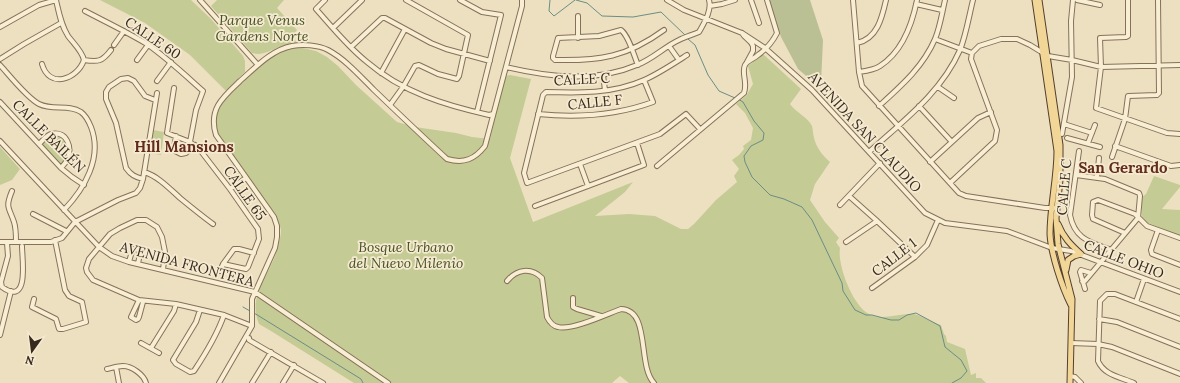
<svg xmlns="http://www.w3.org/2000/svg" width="1180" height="383" viewBox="0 0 1180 383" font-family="Lora,serif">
  <rect width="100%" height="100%" fill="#ede0c1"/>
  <path fill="#c4cb95" d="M100 0H191L211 19 243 56 245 61V72L226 91 190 55 145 23Z
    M217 0H284L277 8 297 30 292 36 297 43C291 44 285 45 279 47 269 51 262 56 252 53L211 6Z
    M298 47 316 51 327 57 338 66 356 85 397 122 415 127 456 133 472 137 490 139 505 76 510 75 531 79 510 158 533 222 633 182 625 192 595 216 629 214 655 216 681 229H688L694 224 716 200 737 182 734 176 739 169 732 160 739 155 744 149 743 146 751 140 753 128 745 113 736 104 746 96 753 84 748 66 763 54 801 89 790 104C795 112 808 117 812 126 813 130 813 134 814 138 816 147 823 156 830 162L815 184 810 200 825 222 839 238 836 242 840 248C837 265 853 306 869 314 881 321 899 313 912 314 919 314 933 322 941 325L944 334 946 336 947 342 965 349 971 375 976 373V378H981L986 383H629L620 376 612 383H354L271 331 259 324C246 293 274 272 279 242 280 239 281 234 281 230 280 225 277 220 276 215L218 134C216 127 214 121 216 113 220 101 265 61 277 53 283 49 291 48 298 47Z
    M153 130 164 132 161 155 149 153Z
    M55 136 60 137 67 145C68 153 67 159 61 165L42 144 50 137Z
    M0 147 20 169 12 180 0 185Z
    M1154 176 1180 185V187L1162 209 1180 210V236L1146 222 1142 217V197L1146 194Z"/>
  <path fill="#bac094" d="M768 0H810L823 40 821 83 818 86 798 69 781 37Z"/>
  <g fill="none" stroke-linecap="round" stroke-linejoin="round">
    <path stroke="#6b8d85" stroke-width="1" d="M550 0 549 11 554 16 575 0
      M576 0 587 3 602 16 633 17 661 12 685 35
      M688 39 695 45 708 75 719 91 735 98
      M738 99 743 102 754 121 764 133 763 140 751 146 744 156 745 162 752 177 770 195 784 199 802 207 812 220 842 283 843 291 855 310 866 315H872L891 320H899L907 315 916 313 940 326 945 347 961 360 967 371 961 378 952 383
      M243 307 250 311
      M254 313 361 379 363 383"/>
    <g stroke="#867159" stroke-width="6">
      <path id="minor" d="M56 0C59 13 61 25 68 36 74 44 82 51 84 60
        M200 0 258 65
        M325 0 316 9C332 27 348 47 367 62 402 92 444 105 489 115L493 114
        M460 0 482 12 501 15 477 112
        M667 0 684 10 742 33 765 48 812 90 925 213 945 223 1007 231 1052 248 1071 251 1180 292
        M751 0 759 23
        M853 0 859 72 862 86 959 193 966 196 1045 208H1054
        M1077 0 1100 5
        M1128 0V36L1126 37 1100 38 1101 67 1096 108 1167 133 1180 134
        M916 4 942 10
        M710 6 722 4 735 0
        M85 11C106 22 127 32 147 44 167 58 185 75 203 91L196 110 190 142
        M578 16V38
        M0 27 39 5 56 0
        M333 28 362 0
        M742 33C745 39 751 40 753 46V51L747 62
        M935 39 972 53
        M857 43C877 39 882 18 886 0
        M114 45 124 31
        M669 46 679 60
        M351 47 382 18H385L431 43 446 49 490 61
        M972 53 979 46 1001 39H1017L1030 45 1048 56 1072 60 1101 67 1180 65
        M687 55C673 64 658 74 644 80 613 94 578 93 546 92L543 95 524 173 527 183 660 134 686 114 700 129
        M0 59 24 44 61 23
        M84 60C98 62 102 62 111 50
        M137 60 148 45
        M42 64C49 89 77 80 84 60
        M0 65C10 76 27 98 39 104 53 111 68 104 81 112 85 115 89 122 91 127 103 158 84 189 64 210
        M638 65C634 56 629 36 621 30L599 36 558 38 553 56V58L555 60C600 61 627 57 664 30
        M506 67C549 77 595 83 637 65 653 59 664 47 679 40 685 37 692 35 699 32 704 23 712 11 709 0
        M859 72C866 71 874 70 880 66 902 52 912 25 917 0
        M381 73 405 29
        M603 75 605 90
        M157 81 171 62
        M938 87 954 98
        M174 88 167 133 190 142 200 150 230 189 258 229 259 239 248 267 246 269 223 264
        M0 102 61 168 72 177 84 185
        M390 105 403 87 415 66 419 65 438 74 457 79 459 76 468 35 406 0
        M879 106C901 86 923 67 935 39 940 27 942 13 945 0
        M919 106 951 141
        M538 114C578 118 615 116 653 102L644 80
        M1064 124 1092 133
        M1062 134 1072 77 1071 21 1073 0
        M176 136 174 148 175 151 181 154 186 153 195 145
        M1067 138 1100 147
        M0 141 99 247 112 256 129 262 255 292 388 383
        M1088 143 1095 125
        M39 144C42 141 47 135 51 134 67 130 73 148 67 160 66 163 63 165 61 168
        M1115 146 1171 166 1180 165
        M1079 151 1070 215C1075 240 1091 242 1111 250
        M869 152C903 121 941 93 960 50 966 35 969 16 973 0
        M1112 157 1125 119 1128 96 1157 95 1159 93 1158 0
        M930 162 978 118 991 112
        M580 164 588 186
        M657 166 744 93C748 82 741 73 745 65 748 60 754 59 758 55 765 50 773 41 777 33L767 0
        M144 172C158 176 170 189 180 198 191 207 202 216 213 224
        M1076 175 1105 179 1139 193 1140 196 1138 218 1085 281H1082
        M1097 178 1099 158
        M143 179C135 177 131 175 126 168L116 123 106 99V92L109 87 121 79 128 78 134 81 145 96 155 100
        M950 183 995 141 997 130 971 59 972 53
        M230 189 246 178
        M12 191C5 208 9 207 14 222 16 228 16 236 16 242
        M849 196 876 220 915 257
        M840 205 880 163
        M535 206 644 165 637 143
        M33 214 66 231
        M1158 230 1151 250 1152 254 1180 265
        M1125 233 1093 219 1092 215 1093 202 1098 200 1135 214 1147 226 1180 238
        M0 242H51L62 238 75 222 118 200 136 193 140 188 143 179 157 93
        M846 242 877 221
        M7 243 8 256 1 282 2 287C30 307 22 259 22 246
        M129 262 132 251 134 249H137L140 253 138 264
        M163 270 165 252 162 237 157 227 146 220H137L120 228 110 234 89 259 86 268 87 272 93 280 139 300 176 304 224 315 252 326
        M220 271 223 264 234 249H239L254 253
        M507 281C517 269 531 267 542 278L547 317C549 321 553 326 558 327 571 331 607 314 621 309 651 310 637 365 654 383
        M872 288 915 257 927 245 938 220
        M1085 289 1080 272 1081 270 1091 273
        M573 298V307L577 309 601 316
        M34 299 32 307 56 319 59 329H63L86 322 82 302 69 296 65 290 55 240
        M139 300 131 317 136 320 138 319 139 317 143 302
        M1136 302 1144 279
        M200 310 196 322 173 360 176 364 190 372 194 371C206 353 217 335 224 315
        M1099 319 1117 322 1180 347
        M0 335 11 291
        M249 338V340L323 383
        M141 343 159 353
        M1071 343 1098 344 1112 347 1180 374
        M151 348 174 311 176 304
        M116 367 119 383
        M107 369C112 368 118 366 123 366 132 366 144 375 146 383
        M1070 376 1075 377 1081 383
        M219 383 252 326V299L275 248 277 237V226L274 217 216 135C208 109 223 97 240 81 255 68 271 50 292 46 303 44 318 45 328 50 345 59 360 76 374 90 398 113 422 136 447 159 464 164 475 159 485 146L522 6V0
        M252 383 271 352
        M283 383 294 365
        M1134 383C1120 377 1104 375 1098 361L1100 301 1107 294H1115L1180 319"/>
    </g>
    <g stroke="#543f2d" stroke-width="7">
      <path id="major" d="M1035 0 1057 151C1057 179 1050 206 1050 234 1051 254 1062 287 1071 305
        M1039 0 1060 145V180L1056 218 1058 244 1072 299 1070 383
        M1058 224C1063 237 1071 245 1081 254
        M1066 270 1068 260 1074 256 1081 254"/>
    </g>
    <use href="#minor" stroke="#f8eed4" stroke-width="4"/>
    <use href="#major" stroke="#f1d698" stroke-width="5"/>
  </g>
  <g text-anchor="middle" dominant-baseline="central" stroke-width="3.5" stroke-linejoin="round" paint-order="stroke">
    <g font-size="14" font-style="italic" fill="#465224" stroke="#f5ead0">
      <text x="262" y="20">Parque Venus<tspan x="262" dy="16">Gardens Norte</tspan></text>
      <text x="406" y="247">Bosque Urbano<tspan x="406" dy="16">del Nuevo Milenio</tspan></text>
    </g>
    <g font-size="14" fill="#36291d" stroke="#f5ead0">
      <text transform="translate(153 38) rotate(34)">CALLE 60</text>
      <text transform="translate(582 79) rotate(-3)">CALLE C</text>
      <text transform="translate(595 102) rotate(-6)">CALLE F</text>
      <text transform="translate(865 132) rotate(47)">AVENIDA SAN CLAUDIO</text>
      <text transform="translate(49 136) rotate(45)">CALLE BAILÉN</text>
      <text transform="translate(1064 187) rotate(-85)">CALLE C</text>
      <text transform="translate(245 193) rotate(55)">CALLE 65</text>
      <text transform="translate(894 257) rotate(-38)">CALLE 1</text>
      <text transform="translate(1124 259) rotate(21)">CALLE OHIO</text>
      <text transform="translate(187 264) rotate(15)">AVENIDA FRONTERA</text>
    </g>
    <g font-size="15" font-weight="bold" fill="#622c1d" stroke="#f5ead0">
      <text x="184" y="146">Hill Mansions</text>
      <text x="1123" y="167">San Gerardo</text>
    </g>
  </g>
  <g transform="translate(32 351) rotate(194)" stroke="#f5ead0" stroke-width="3" paint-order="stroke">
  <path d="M0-3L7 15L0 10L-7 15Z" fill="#36291d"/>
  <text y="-6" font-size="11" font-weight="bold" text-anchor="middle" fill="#36291d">N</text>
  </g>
</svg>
